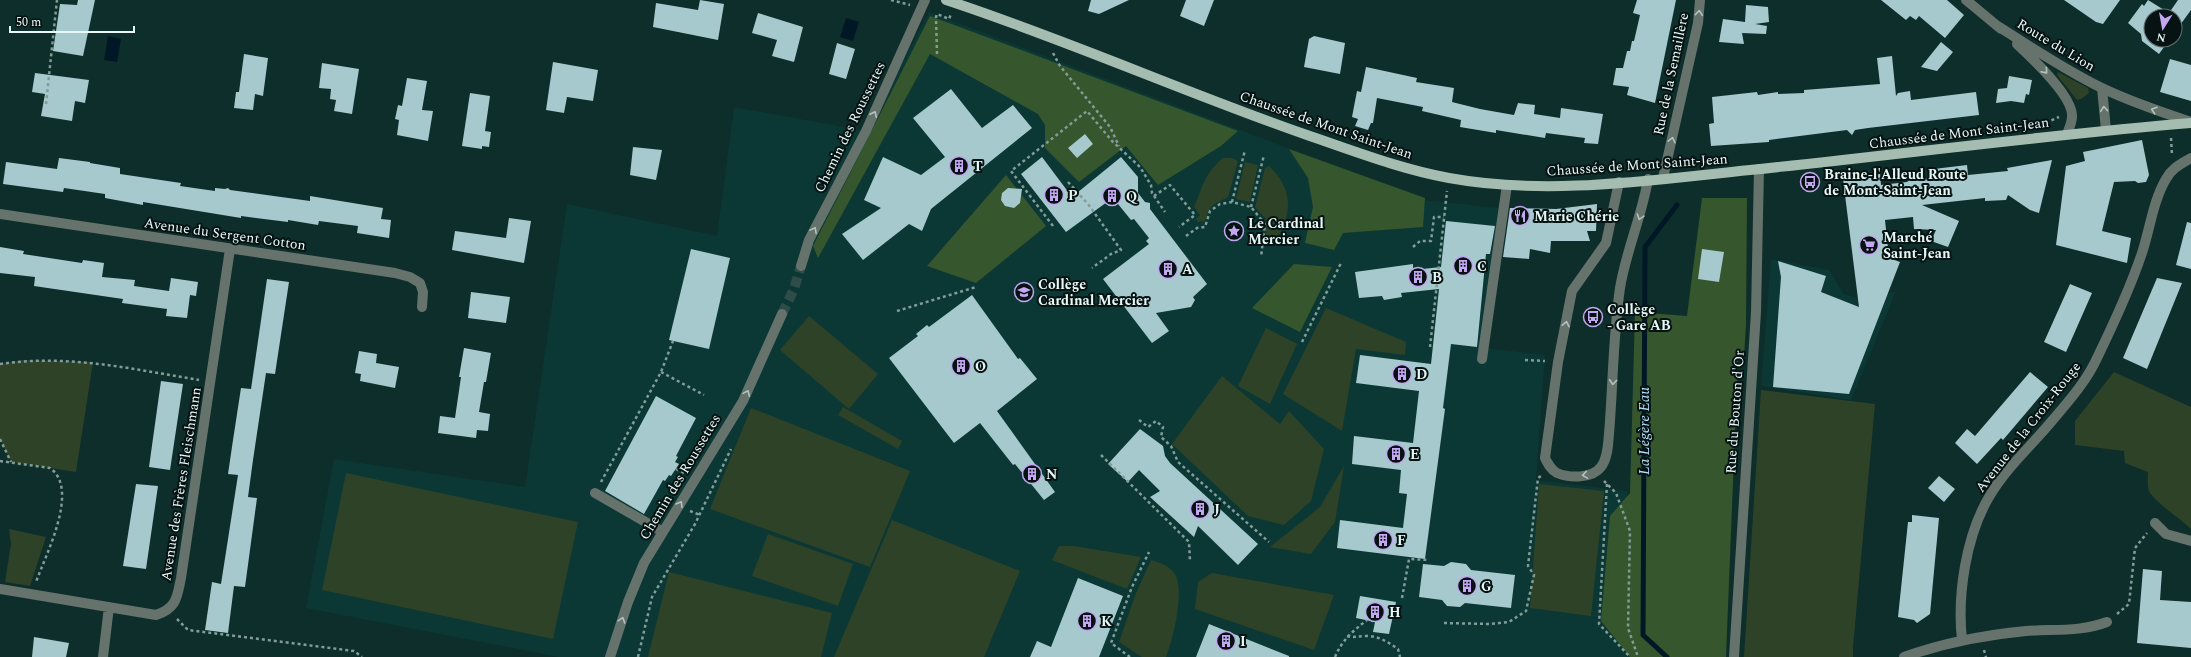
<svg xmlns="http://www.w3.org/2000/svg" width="2191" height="657" viewBox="0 0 2191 657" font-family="Spectral,serif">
  <rect width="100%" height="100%" fill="#0d2e2a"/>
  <path fill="#0b3834" d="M929 12 1425 200 1508 209 1485 348 1545 355 1536 480 1627 491 1633 657H559L306 608 334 459 525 487 567 204 717 236 734 107 866 131Z
    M1771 259 1829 270 1844 294 1864 300 1896 291 1851 400 1761 386Z"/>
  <path fill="#2e4228" d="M2058 72 2088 88 2089 93 2081 99 2077 100 2057 75Z
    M1223 158H1232L1238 161 1228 197C1214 205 1210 203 1205 221L1198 222 1196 219 1200 215 1194 207C1204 185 1203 175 1223 158Z
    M1245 162 1258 165 1250 202 1236 199Z
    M1269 166C1293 188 1293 213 1276 240L1266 238V219L1255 207 1265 168Z
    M1326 308 1406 342 1405 355 1356 349 1342 431 1283 394Z
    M809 316 878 374 849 409 780 350Z
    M1266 328 1297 344 1270 404 1238 386Z
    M23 360 93 362 76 472 11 462 0 439V364Z
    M2114 372 2191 407V529C2182 520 2152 500 2149 491 2147 485 2148 477 2148 472L2125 463 2124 451 2075 445V421Z
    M1222 376 1280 424 1289 411 1324 449 1311 501 1284 525 1248 516 1172 444Z
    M1761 390 1875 404 1853 647V657H1744Z
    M843 407 902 441 898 449 838 415Z
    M751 408 910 471 870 567 710 509Z
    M1344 466 1335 522 1311 554 1270 547 1320 507Z
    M346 473 578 522 553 639 322 590Z
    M1539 484 1604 491 1591 616 1530 608Z
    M892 520 1020 571 984 657H834Z
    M9 529 46 537 30 586 5 582 11 544Z
    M768 534 853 564 838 606 752 576Z
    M1059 546H1074L1141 557 1127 589 1052 560Z
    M1151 560C1159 562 1170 566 1175 574 1185 592 1173 639 1166 657H1142L1119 642 1136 593Z
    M669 572 832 613 821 657H648Z
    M1212 573 1334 595 1314 650 1195 609 1198 582Z"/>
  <path fill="#36562e" d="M930 16 1238 131 1221 146 1158 185 1126 146 1079 182 1045 148V125L1038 114 930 54 818 258 813 246Z
    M1289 149 1425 198 1423 227 1343 233 1334 250 1305 243 1313 207 1308 178Z
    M1006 175 1046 226 976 283 927 266Z
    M1702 198H1747L1746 324 1744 357H1738L1726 657H1630L1601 621 1610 516 1630 493 1635 312 1687 316Z
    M1294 264 1332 267 1300 332 1252 308Z"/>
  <path fill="#001826" d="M846 18 859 22 853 41 840 37Z
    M108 36 121 39 117 62 104 60Z"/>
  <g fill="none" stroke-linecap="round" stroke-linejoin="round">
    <path stroke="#001826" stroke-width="5" d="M1667 657 1643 635 1645 247 1677 205"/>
  </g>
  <path fill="#a6c9ce" d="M78 0H95L83 56 53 51 60 4 77 5Z
    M700 0 724 4 718 40 653 27 656 3 698 10Z
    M1091 0H1129L1099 14 1088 11Z
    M1186 0H1214L1204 26 1180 16Z
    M1637 0H1676L1655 103 1627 95 1629 87 1613 85 1616 68H1623L1627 51H1630L1632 41H1634L1640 15 1633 13Z
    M1881 0H1947L1964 15 1945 38 1919 16 1916 20 1910 16 1906 20Z
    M2064 0H2120L2103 24 2096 22Z
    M2148 0 2169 13 2178 0H2191V10L2175 32V16H2151V40H2169L2159 54 2142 41 2141 34 2128 23 2142 4 2144 6Z
    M1746 5 1768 7 1769 22 1755 24 1767 26 1766 34 1742 33 1744 44 1719 42 1723 19 1745 22Z
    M758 13 803 27 794 62 772 56 777 40 752 33Z
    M1314 36 1345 43 1340 74 1304 67 1309 39Z
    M1941 42 1953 52 1937 71 1921 67Z
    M837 43 855 49 846 79 829 74Z
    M244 54 268 58 263 96 255 94 253 110 234 108 236 92H239Z
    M1892 56 1896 96 1898 93 1910 91 1911 100 1976 92 1979 115 1868 128 1855 130 1852 135 1847 130 1769 140V142L1711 146 1709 124 1714 123 1712 97 1757 92 1758 95 1778 92V94L1804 93V90L1880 84 1877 58Z
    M2170 59 2191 65V101L2160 92Z
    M553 62 598 70 593 101 567 97 564 113 546 110Z
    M322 63 359 69 352 114 334 111 336 100 330 99 331 89 319 88Z
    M1366 67 1417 78 1416 82 1454 88 1452 102 1480 109 1514 115 1518 103 1535 105 1534 114 1560 118 1561 108 1603 114 1598 144 1584 143 1585 138 1546 133 1545 138 1496 130V133L1460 127 1461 120 1422 111 1423 107 1377 98 1373 123H1371L1368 130 1355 126 1358 119 1352 117 1357 91 1361 92Z
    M35 73 89 80 85 103 75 101 72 121 41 116 45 94 32 92Z
    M2009 76 2032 80 2029 95 2026 94 2024 103 2011 101 1996 103 1998 89 2007 88Z
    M407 78 427 81 422 110 433 111 428 141 397 135 399 120 395 119 398 105 402 106Z
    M951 89 982 128 1013 105 1032 128 931 209 922 231 909 224 863 260 842 234 881 208 864 200 883 157 921 175 945 157 913 118Z
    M470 93 490 96 485 131 491 132 489 147 482 146V149L462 146Z
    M1085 134 1093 144 1077 158 1068 148Z
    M2142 140 2149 175 2146 182 2138 183 2135 181 2114 182 2102 231 2131 238 2127 263 2056 245 2066 166 2085 161 2083 152Z
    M633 147 662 150 656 180 630 175Z
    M1042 157 1072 197 1121 157 1138 177V193L1145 202 1150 203V209L1207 284 1193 297 1195 300 1191 307 1156 313 1169 331 1152 343 1103 279 1149 244 1146 241 1149 238 1134 219 1131 220 1118 204 1107 202 1066 232 1021 174Z
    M59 158 90 162V163L120 168V174L181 183 180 186 215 191V188L225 189 228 188 230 190 310 201V196L383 208 381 219 391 220 389 238 357 233 358 226 319 221 318 225 288 220V222L241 216V218L143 202V205L105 198V194L64 188 63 192 3 184 6 162 57 169Z
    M2052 160 2039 213 2030 210 2008 195 2006 200 1985 201V198L1922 205 1959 221 1948 247 1931 241 1936 230 1914 229 1913 217 1885 220 1889 258 1900 262 1849 394 1773 387 1781 277 1778 261 1826 276 1821 292 1859 307 1843 179 1880 174 1881 185 1907 182 1911 179 1936 178 1934 169 1967 165 1968 175 2008 171 2007 168Z
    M1008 188 1022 189 1020 203 1014 208 1005 206 1001 200 1002 193Z
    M1597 204 1596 231H1587L1590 241H1551L1550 253 1530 249 1529 259 1503 257 1510 208 1556 209Z
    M509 218 531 221 524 263 452 250 455 231 506 238Z
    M1446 221 1495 226 1490 254H1486L1477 347 1451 344 1443 408 1445 409 1425 559 1337 548 1340 520 1403 528 1407 494 1399 493 1401 470 1352 464 1354 436 1413 443 1419 391 1356 383 1360 355 1431 364 1439 289 1401 293 1402 297 1384 300 1382 296 1359 298 1355 272 1413 264V270L1441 267Z
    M2187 222 2191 223V269L2176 265Z
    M0 247 24 251 23 254 82 263 83 260 104 263 102 277 135 280 134 286 169 291 171 278 198 282 196 296 190 295 187 318 166 316 167 309 122 303 123 299 34 286 35 277 0 273Z
    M691 249 730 258 709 349 669 340Z
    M1702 249 1724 252 1719 282 1698 279Z
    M2157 278 2182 283 2147 369 2123 358Z
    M267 279 289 282 275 374 266 373 253 460 248 497 257 498 245 587 234 586 228 633 205 630 212 582 221 584 238 475 228 474 233 440 241 388 251 389Z
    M2070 284 2092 293 2066 352 2044 342Z
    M471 292 510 297 506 323 468 318Z
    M972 295 1018 359 1020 358 1037 379 997 411 1055 492 1044 500 1015 464 1013 465 980 423 954 443 889 358 918 336 916 334 927 325 929 327Z
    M464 348 491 353 486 382H484L479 412 490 414 488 431 477 430 476 438 438 433 440 416 455 418 461 377H459Z
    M359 351 377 354 376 363 399 367 395 388 360 381 361 374 355 373Z
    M2030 372 2048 387 2003 440 2001 438 1977 464 1955 443 1967 429 1975 436Z
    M161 381 183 384 170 470 149 467Z
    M656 396 696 418 676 456 678 457 675 462 679 464 671 476 669 475 665 481 663 480 644 514 605 491Z
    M1140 429 1163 446 1165 456 1170 463 1258 544 1238 565 1198 526 1194 537 1150 497 1160 491 1139 470 1128 482 1108 464Z
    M1939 476 1955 489 1944 502 1928 488Z
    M136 484 158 486 146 569 123 566Z
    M1912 515 1939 518 1930 614 1917 623 1914 620 1898 617 1908 522H1912Z
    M1451 562 1466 564 1471 570 1515 575 1511 608 1465 603 1460 607 1447 606 1442 600 1419 597 1423 564 1444 566Z
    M2143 569 2162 571 2160 600 2191 602V648L2137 643Z
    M1078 578 1123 596 1099 657H1030L1037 641 1051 647Z
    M1360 596 1396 602 1389 634 1373 632 1375 622 1356 618Z
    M1209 624 1289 656V657H1196Z
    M34 637 69 643 66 657H32Z"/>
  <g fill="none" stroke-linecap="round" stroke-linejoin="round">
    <path stroke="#2e4c49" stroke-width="10" stroke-dasharray="10 5" stroke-linecap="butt" d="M782 314 794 289 801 266"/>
    <path stroke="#839c98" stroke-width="2.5" stroke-dasharray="3 3" stroke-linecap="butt" d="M891 0 910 5
      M1053 53 1060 66 1110 127 1119 146
      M937 54 936 17 937 14 949 19 951 14
      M46 104 57 0
      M2046 123 2059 117
      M2171 138 2172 155
      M1068 182 1088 204 1121 250 1111 254 1092 268
      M1154 196 1170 185 1195 215 1179 227
      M1232 202 1245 150
      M1251 207 1264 155
      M1053 226 1011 171 1087 111 1112 141 1140 167 1151 185 1152 193 1165 212
      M1186 236 1197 228 1205 227 1210 211 1220 204 1232 202 1251 207 1265 224 1261 257
      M1413 247 1420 241H1431L1434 217H1444
      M897 311 976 287
      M1302 342 1341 263
      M1430 347 1447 191
      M1525 360 1545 361
      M0 364C67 354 133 369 199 380
      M661 372 704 395
      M1139 420 1148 427 1156 421 1163 427 1161 437 1171 446 1178 462 1269 542
      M0 439 11 462
      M1101 455 1189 542 1190 561
      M0 461 50 468C80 489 46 554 36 582
      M676 469 684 473
      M1604 481 1616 493 1630 531 1628 628 1638 657
      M601 482 661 372 673 341
      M1607 484 1599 624 1630 657
      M690 511 700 515
      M1402 598 1409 559 1429 560
      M2117 614 2129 604 2135 548 2147 533
      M177 619 188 630 354 651 362 657
      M1444 623 1490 624 1509 622 1526 611 1534 575 1528 566 1538 478 1541 476
      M1347 636C1354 638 1359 636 1366 636 1379 636 1388 642 1398 649L1400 657
      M1984 650 1986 657
      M638 657 652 597 695 524 731 449
      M1130 657 1111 643 1132 587 1149 552
      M1335 657C1342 640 1353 631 1367 620"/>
    <path stroke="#66726c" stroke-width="10" d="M1966 0 2001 29
      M1996 25C2031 47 2065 70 2102 88 2131 102 2161 112 2191 122
      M2017 44C2031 57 2074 97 2072 117 2072 122 2069 129 2067 134
      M2102 88 2106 130
      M1663 178 1698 23 1700 0
      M1619 182 1606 243 1572 291 1558 362 1545 458C1548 464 1551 470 1557 473 1569 478 1592 479 1601 467 1608 458 1608 444 1609 434 1613 386 1613 336 1620 288 1626 251 1642 216 1648 179
      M0 214 395 273 410 277 420 283 423 292 422 307
      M801 266 809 240 866 131 925 0
      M1482 359 1507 185
      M595 493 663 532
      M2155 523 2166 534 2191 541
      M0 589 156 615C177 608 177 597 181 578L230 249
      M1962 640C1957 595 1966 536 1989 497 2005 469 2031 446 2051 422 2068 402 2087 381 2098 356 2114 323 2130 289 2142 253 2150 229 2153 201 2166 179 2172 168 2181 164 2191 158
      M103 657 109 607
      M610 657 628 602 644 563 743 401 782 314
      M1734 657 1756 312 1759 169
      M1904 657C1943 643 1984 635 2026 631 2054 629 2081 632 2107 622"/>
    <path stroke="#a5bdb0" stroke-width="10" d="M946 0C1068 40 1186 93 1307 135 1354 151 1400 169 1449 178 1548 196 1650 180 1750 170 1897 155 2044 135 2191 123"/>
  </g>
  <defs><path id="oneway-chevron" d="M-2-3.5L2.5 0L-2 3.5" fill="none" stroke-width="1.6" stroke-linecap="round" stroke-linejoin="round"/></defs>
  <g stroke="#b3c3bf">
    <use href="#oneway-chevron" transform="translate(1699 13) rotate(-84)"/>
    <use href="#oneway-chevron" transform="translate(2045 71) rotate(49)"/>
    <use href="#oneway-chevron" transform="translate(2104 109) rotate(-95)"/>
    <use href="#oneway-chevron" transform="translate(2154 110) rotate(-162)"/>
    <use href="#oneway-chevron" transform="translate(874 114) rotate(-65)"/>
    <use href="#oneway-chevron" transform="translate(1672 140) rotate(-77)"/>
    <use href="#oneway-chevron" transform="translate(1640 217) rotate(108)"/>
    <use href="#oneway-chevron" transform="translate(814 230) rotate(-62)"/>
    <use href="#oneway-chevron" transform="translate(1566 324) rotate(-79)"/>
    <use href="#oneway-chevron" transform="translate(1613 382) rotate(94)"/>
    <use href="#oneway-chevron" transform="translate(747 393) rotate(-66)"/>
    <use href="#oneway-chevron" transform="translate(1585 475) rotate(171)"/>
    <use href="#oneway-chevron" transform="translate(680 504) rotate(-59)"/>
    <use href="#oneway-chevron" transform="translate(622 620) rotate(-72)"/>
  </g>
  <defs>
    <g id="building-ring" transform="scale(1)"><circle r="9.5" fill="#061312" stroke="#c4a7f1" stroke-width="1.5"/><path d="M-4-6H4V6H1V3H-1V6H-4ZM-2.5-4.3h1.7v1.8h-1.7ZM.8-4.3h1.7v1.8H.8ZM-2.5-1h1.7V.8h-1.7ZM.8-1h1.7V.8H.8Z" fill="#c4a7f1"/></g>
    <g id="bus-ring" transform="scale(1)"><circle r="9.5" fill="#061312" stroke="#c4a7f1" stroke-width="1.5"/><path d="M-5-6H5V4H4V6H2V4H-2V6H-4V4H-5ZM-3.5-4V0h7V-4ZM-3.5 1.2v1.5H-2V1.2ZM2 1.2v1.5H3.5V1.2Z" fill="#c4a7f1"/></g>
    <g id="restaurant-ring" transform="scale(1)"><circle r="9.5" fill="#061312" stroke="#c4a7f1" stroke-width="1.5"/><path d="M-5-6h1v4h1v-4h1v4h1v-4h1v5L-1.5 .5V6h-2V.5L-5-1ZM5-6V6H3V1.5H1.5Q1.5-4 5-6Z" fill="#c4a7f1"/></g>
    <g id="sight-ring" transform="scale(1)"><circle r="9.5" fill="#061312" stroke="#c4a7f1" stroke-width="1.5"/><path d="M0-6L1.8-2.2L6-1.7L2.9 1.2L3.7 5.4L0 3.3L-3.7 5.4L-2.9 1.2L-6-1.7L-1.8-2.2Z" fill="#c4a7f1"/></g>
    <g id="supermarket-ring" transform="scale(1)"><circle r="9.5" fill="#061312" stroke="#c4a7f1" stroke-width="1.5"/><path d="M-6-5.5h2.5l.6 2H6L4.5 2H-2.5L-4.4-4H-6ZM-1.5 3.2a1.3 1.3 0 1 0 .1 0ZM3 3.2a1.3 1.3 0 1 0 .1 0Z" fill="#c4a7f1"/></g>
    <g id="school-ring" transform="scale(1)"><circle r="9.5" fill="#061312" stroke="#c4a7f1" stroke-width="1.5"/><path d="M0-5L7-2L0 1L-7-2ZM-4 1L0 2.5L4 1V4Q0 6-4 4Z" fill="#c4a7f1"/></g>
  </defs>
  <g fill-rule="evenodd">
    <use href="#building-ring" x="959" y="166"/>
    <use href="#bus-ring" x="1810" y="182"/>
    <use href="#building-ring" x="1054" y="195"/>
    <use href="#building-ring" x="1112" y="196"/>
    <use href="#restaurant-ring" x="1520" y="216"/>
    <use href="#sight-ring" x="1234" y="231"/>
    <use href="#supermarket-ring" x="1869" y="245"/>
    <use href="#building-ring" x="1463" y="266"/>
    <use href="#building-ring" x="1168" y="269"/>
    <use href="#building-ring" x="1418" y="277"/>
    <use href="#school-ring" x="1024" y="292"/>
    <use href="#bus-ring" x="1593" y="317"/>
    <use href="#building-ring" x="961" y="366"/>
    <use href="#building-ring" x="1402" y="374"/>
    <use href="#building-ring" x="1396" y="454"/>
    <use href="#building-ring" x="1032" y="474"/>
    <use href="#building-ring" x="1200" y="509"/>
    <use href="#building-ring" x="1383" y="540"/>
    <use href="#building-ring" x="1467" y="586"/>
    <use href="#building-ring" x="1375" y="612"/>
    <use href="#building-ring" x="1087" y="621"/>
    <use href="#building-ring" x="1226" y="641"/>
  </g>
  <g text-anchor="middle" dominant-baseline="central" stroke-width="4" stroke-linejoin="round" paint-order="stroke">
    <g font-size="14" fill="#e7f9f6" stroke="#061312">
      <text transform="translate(2056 45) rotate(31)">Route du Lion</text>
      <text transform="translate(1671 74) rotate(-78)">Rue de la Semaillère</text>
      <text transform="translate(1326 125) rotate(19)">Chaussée de Mont Saint-Jean</text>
      <text transform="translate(850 127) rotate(-64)">Chemin des Roussettes</text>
      <text transform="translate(1959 133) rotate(-7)">Chaussée de Mont Saint-Jean</text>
      <text transform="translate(1637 165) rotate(-4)">Chaussée de Mont Saint-Jean</text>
      <text transform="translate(225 234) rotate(8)">Avenue du Sergent Cotton</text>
      <text transform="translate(1735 412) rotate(-86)">Rue du Bouton d'Or</text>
      <text transform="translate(2028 427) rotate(-52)">Avenue de la Croix-Rouge</text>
      <text transform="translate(680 477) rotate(-59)">Chemin des Roussettes</text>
      <text transform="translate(181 484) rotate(-81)">Avenue des Frères Fleischmann</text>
    </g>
    <g font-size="14" font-weight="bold" fill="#e7f9f6" stroke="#061312" text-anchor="start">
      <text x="973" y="166">T</text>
      <text x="1824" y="174">Braine-l'Alleud Route<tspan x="1824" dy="16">de Mont-Saint-Jean</tspan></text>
      <text x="1068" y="195">P</text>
      <text x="1126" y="196">Q</text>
      <text x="1534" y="216">Marie Chérie</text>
      <text x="1248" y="223">Le Cardinal<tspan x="1248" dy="16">Mercier</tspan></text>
      <text x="1883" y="237">Marché<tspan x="1883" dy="16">Saint-Jean</tspan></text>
      <text x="1477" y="266">C</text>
      <text x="1182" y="269">A</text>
      <text x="1432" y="277">B</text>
      <text x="1038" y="284">Collège<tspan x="1038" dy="16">Cardinal Mercier</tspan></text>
      <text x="1607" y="309">Collège<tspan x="1607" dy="16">- Gare AB</tspan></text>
      <text x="975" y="366">O</text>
      <text x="1416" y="374">D</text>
      <text x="1410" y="454">E</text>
      <text x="1046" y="474">N</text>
      <text x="1214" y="509">J</text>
      <text x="1397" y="540">F</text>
      <text x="1481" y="586">G</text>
      <text x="1389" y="612">H</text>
      <text x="1101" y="621">K</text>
      <text x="1240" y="641">I</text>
    </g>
    <g font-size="15" font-style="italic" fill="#b1e1fc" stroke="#061312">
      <text transform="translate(1644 431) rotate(-90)">La Légère Eau</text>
    </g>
  </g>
  <g transform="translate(2163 28) rotate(191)"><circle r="19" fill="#061312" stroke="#606f6d"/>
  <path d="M0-3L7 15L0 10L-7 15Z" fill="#c4a7f1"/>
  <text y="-6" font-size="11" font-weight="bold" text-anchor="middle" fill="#e7f9f6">N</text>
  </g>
  <path d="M10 26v6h124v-6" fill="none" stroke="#e7f9f6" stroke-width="2"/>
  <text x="16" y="26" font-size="12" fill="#e7f9f6" stroke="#061312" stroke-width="3" paint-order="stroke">50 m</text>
</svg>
